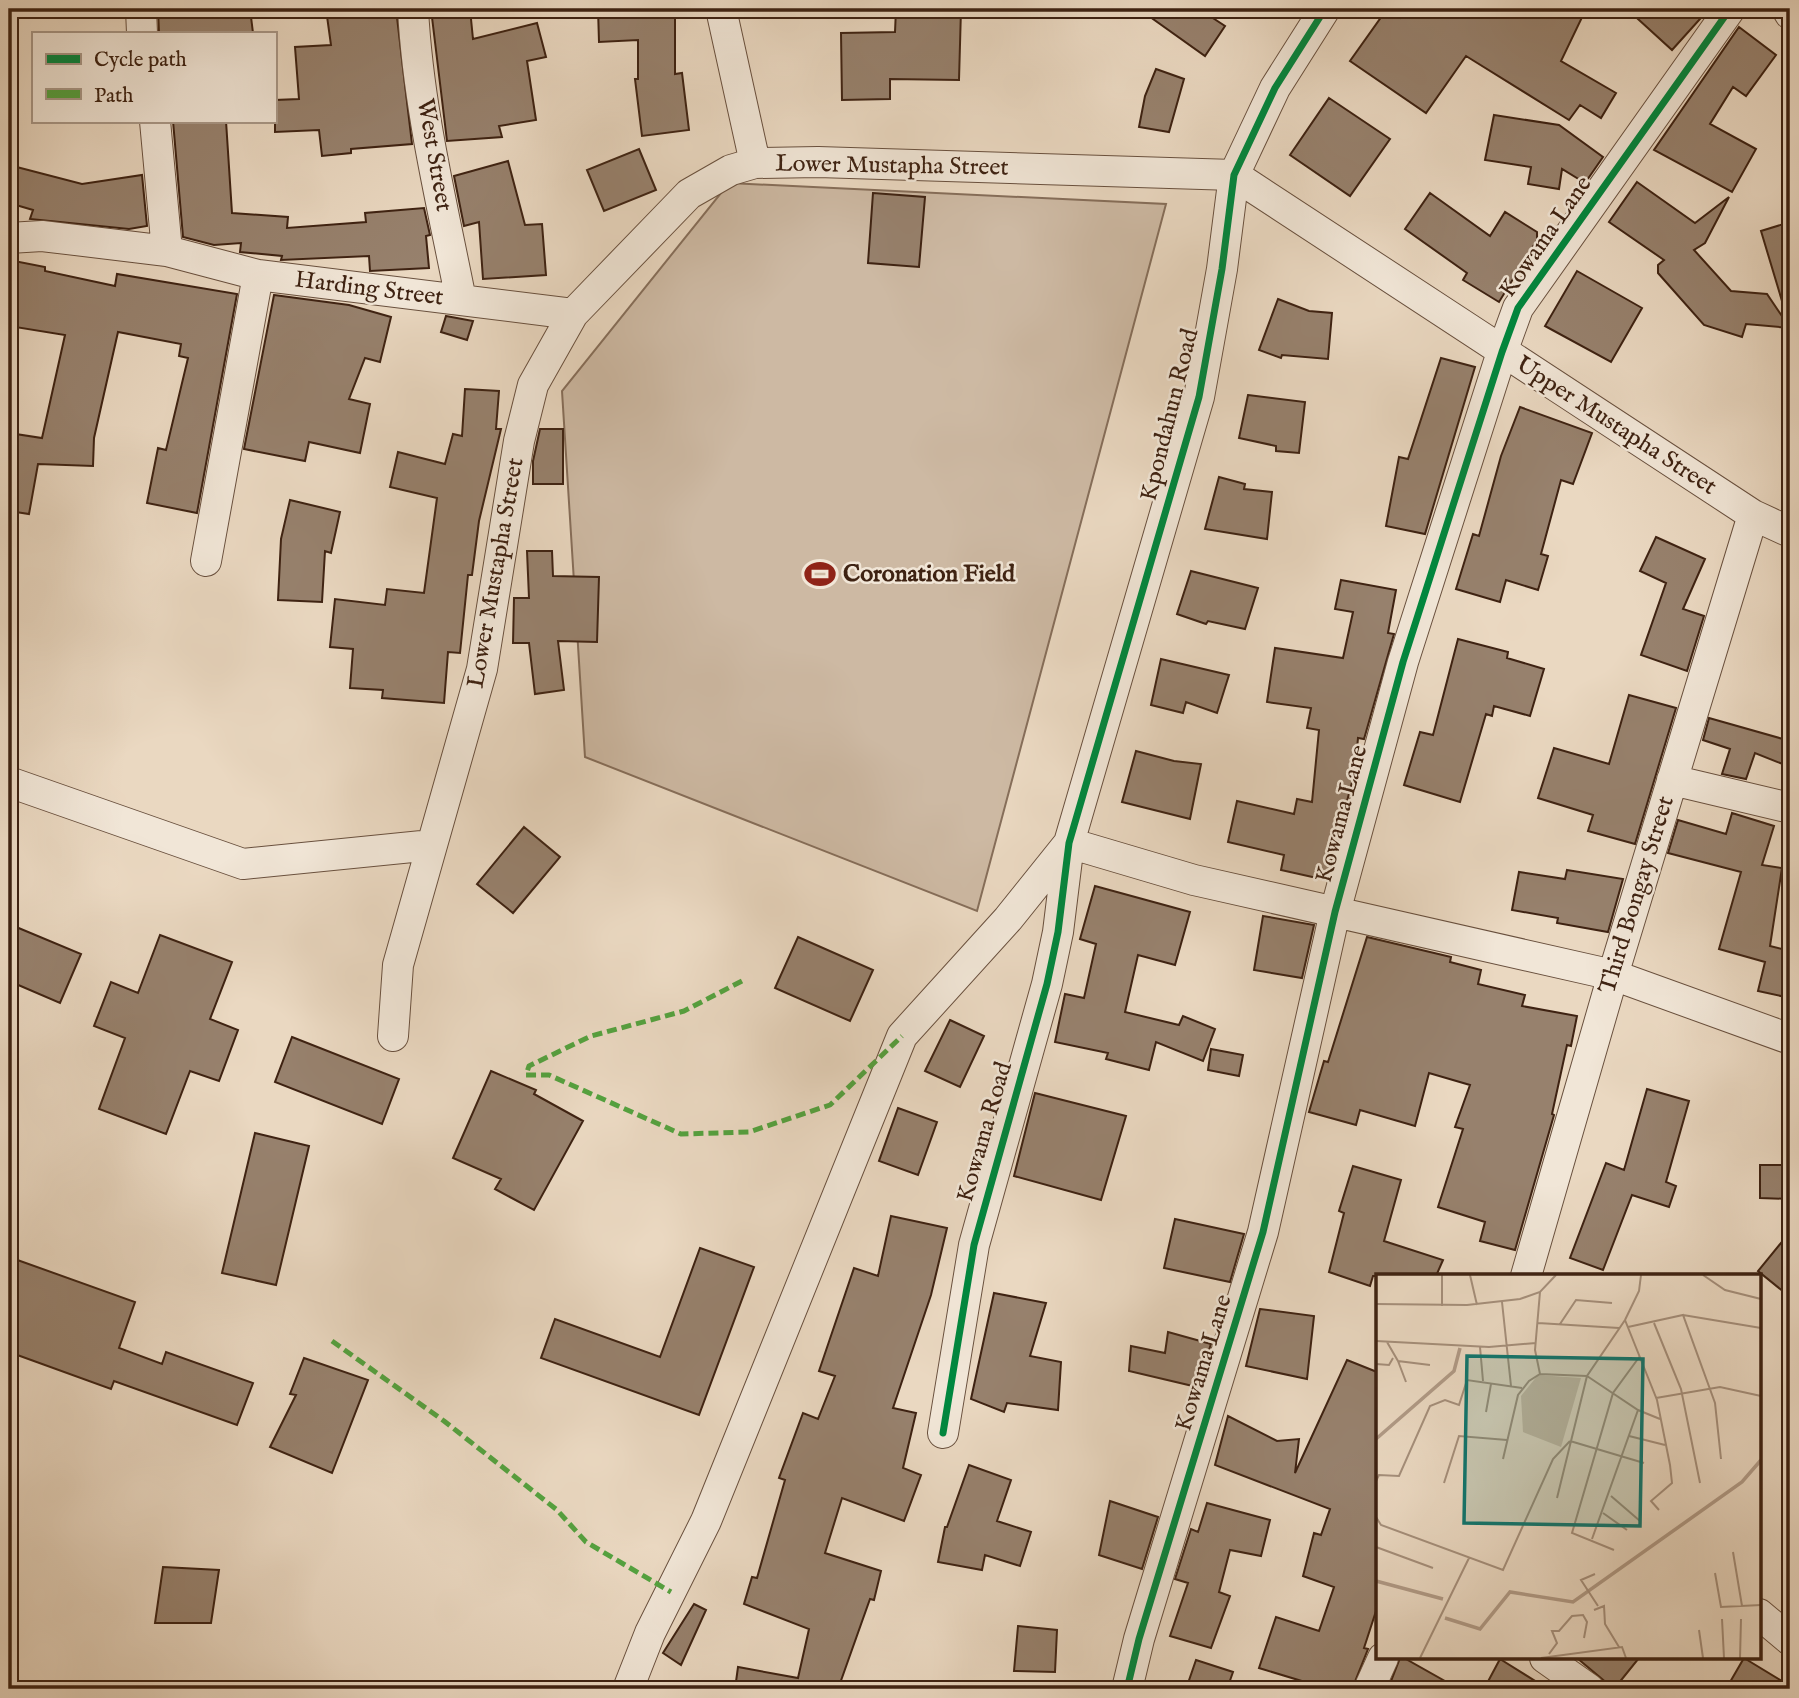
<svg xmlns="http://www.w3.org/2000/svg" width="1799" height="1698" viewBox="0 0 1799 1698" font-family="'IM FELL English',serif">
  <rect width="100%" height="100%" fill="#ead8c1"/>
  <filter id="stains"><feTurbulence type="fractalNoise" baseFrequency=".00286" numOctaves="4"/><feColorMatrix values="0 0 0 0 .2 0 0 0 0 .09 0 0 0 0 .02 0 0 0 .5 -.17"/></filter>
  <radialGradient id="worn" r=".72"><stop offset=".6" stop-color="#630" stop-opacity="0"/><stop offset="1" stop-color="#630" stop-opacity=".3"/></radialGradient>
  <path fill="#cdb9a3" stroke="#866e5a" stroke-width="2" d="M729 183 1166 204 977 911 585 757 562 391Z"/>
  <path fill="#97816d" stroke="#3e2212" stroke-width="2" d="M158 9H250L253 33H159Z
    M326 9H396L412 144 351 149V153L322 156 319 130 275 132V100L299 99 295 47 331 45Z
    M431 9H470L473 39 537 23 546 57 527 61 536 120 499 126 502 137 447 141Z
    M598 9H675V74L682 73 689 130 642 136 635 79H638V40L599 42Z
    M896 9H961L959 80 890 79V99L842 100 841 33 895 32Z
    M1139 9H1199L1225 26 1205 56Z
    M1387 9 1400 18 1407 9H1586L1561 61 1616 93 1601 118 1580 105 1569 120 1466 56 1426 113 1350 61Z
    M1627 9H1709L1672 50Z
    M1739 27 1776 55 1746 96 1733 87 1710 124 1756 149 1732 192 1654 150Z
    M1156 69 1184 79 1169 132 1139 127 1145 96Z
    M1329 98 1390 139 1350 196 1290 155Z
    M1494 115 1559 125 1603 157 1585 183 1562 169 1559 189 1528 184 1531 167 1485 160Z
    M173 121H226L232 213 288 217 287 228 366 222 365 213 424 208 430 235 426 236 429 268 370 271 369 256 281 260 282 256 240 252 241 243 214 245 183 237Z
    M639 149 656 190 604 211 587 170Z
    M508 161 525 225 542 224 546 275 483 279 479 222 464 226 454 176Z
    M9 165 82 184 142 175 147 226 129 229 30 219 33 210 9 203Z
    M1637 182 1695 223 1729 197 1705 243 1694 250 1731 291 1767 294 1790 328 1746 324 1742 337 1704 325 1658 273V265L1664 260 1609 222Z
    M873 193 925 197 919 267 868 263Z
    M1430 193 1490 236 1505 212 1537 232V240L1499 302 1463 280 1467 273 1405 229Z
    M1790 222V310L1785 311 1761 231Z
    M9 260 45 267V271L115 286 117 274 237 294 197 513 147 503 158 448 166 450 188 358 179 356 181 344 118 332 94 438 93 466 38 464 29 514 9 511V433L42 438 65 335 9 326Z
    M1577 271 1642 308 1611 362 1545 326Z
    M274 295 349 305 391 317 380 362 365 358 349 399 370 404 360 453 309 442 305 461 244 449Z
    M1278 299 1309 311 1332 313 1328 359 1282 355 1281 358 1259 350Z
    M446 316 473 321 467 340 441 332Z
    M1441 358 1475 367 1425 534 1386 526 1399 457 1408 459Z
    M465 389 499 391 496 429H501L479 521 472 575H468L460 653 448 652 444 703 382 698 383 690 350 688 353 649 330 647 335 599 385 605 387 589 424 593 437 498 390 487 398 452 445 464 453 434 462 436Z
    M1248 395 1305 402 1299 453 1276 451V446L1239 438Z
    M1520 407 1592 433 1573 484 1561 480 1541 554 1548 556 1538 590 1506 580 1500 602 1456 589 1473 534 1479 536 1501 456Z
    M540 429H563V484H533V461Z
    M1219 477 1245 484 1244 489 1272 492 1267 539 1205 529Z
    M290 500 340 512 331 553 325 551 322 602 278 600 281 539Z
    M1656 537 1705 559 1683 609 1704 616 1687 671 1641 655 1666 583 1640 571Z
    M527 551H552L553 576 599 577 597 642 558 641 564 690 535 694 529 643H513L514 598H529Z
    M1191 571 1258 588 1245 629 1208 621 1206 624 1177 614Z
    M1341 580 1396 590 1388 633 1394 634 1364 739 1358 738 1355 771 1326 880 1281 870 1284 855 1228 842 1237 801 1294 814 1297 799 1312 802 1319 730 1307 728 1311 708 1267 702 1275 648 1343 658 1353 612 1335 609Z
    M1458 639 1508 652 1507 658 1544 669 1530 716 1494 706 1492 716 1486 714 1460 802 1404 785 1420 732 1433 735Z
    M1161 659 1229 675 1217 713 1186 702 1183 713 1151 705Z
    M1629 695 1676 708 1635 844 1588 831 1593 815 1538 798 1554 748 1609 764Z
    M1709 718 1790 741V767L1755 753 1746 779 1722 774 1730 749 1703 740Z
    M1136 751 1174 761 1201 764 1190 819 1122 802Z
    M1732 813 1774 826 1762 865 1782 868 1770 946 1790 951V998L1758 991 1765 962 1719 949 1741 872 1668 853 1678 820 1726 834Z
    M524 827 560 857 513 913 477 884Z
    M1567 870 1623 879 1608 932 1557 923 1558 918 1512 910 1519 872 1565 879Z
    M1095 886 1190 912 1175 965 1138 955 1125 1012 1179 1025 1183 1016 1215 1029 1203 1061 1156 1042 1149 1070 1106 1059 1108 1053 1055 1042 1065 994 1084 998 1096 944 1080 939Z
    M1263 916 1314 925 1302 978 1254 970Z
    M9 924 81 954 60 1003 9 981Z
    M160 935 232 962 210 1019 238 1030 219 1081 190 1071 166 1134 99 1109 125 1038 94 1026 111 982 138 993Z
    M798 937 873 970 850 1021 775 988Z
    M1367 937 1451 957 1450 962 1481 970 1478 984 1525 995 1522 1006 1577 1016 1571 1046 1567 1045 1552 1114 1554 1115 1515 1250 1480 1241 1485 1222 1438 1207 1463 1129 1455 1127 1470 1085 1429 1073 1415 1126 1360 1110 1356 1125 1309 1112 1324 1061 1328 1062Z
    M950 1020 984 1036 960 1087 925 1071Z
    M292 1037 399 1079 382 1124 275 1082Z
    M1211 1049 1243 1055 1239 1076 1208 1070Z
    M491 1071 536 1090 534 1094 583 1121 534 1210 495 1189 501 1179 453 1158Z
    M1647 1089 1689 1101 1666 1182 1676 1186 1669 1207 1632 1195 1603 1270 1570 1258 1606 1163 1624 1170Z
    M1035 1093 1126 1116 1101 1200 1014 1176Z
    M898 1108 937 1122 918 1175 879 1161Z
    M255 1133 309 1146 276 1285 222 1273Z
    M1760 1165H1790V1199L1760 1198Z
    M1353 1166 1401 1180 1384 1241 1443 1260 1436 1276H1373L1370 1286 1329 1272 1344 1213 1339 1211Z
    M891 1216 947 1228 931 1295 893 1408 916 1413 903 1468 921 1475 904 1521 842 1498 825 1553 881 1571 874 1600 870 1599 838 1689H735L738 1667 798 1678 809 1629 744 1604 752 1577 757 1578 785 1480 779 1478 803 1413 818 1419 835 1376 819 1371 854 1268 878 1276Z
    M1175 1219 1244 1234 1230 1282 1164 1268Z
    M1790 1232V1297L1758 1271Z
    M700 1248 754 1267 699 1415 541 1358 555 1319 660 1357Z
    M9 1257 135 1302 119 1348 162 1364 166 1352 253 1383 237 1425 114 1381 111 1389 9 1352Z
    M994 1293 1046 1303 1030 1356 1061 1362 1058 1410 1007 1403 1004 1412 971 1399Z
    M1260 1309 1314 1316 1307 1379 1246 1366Z
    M1168 1332 1211 1344 1197 1387 1129 1371 1131 1346 1165 1353Z
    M304 1358 368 1380 332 1473 270 1447 296 1395 290 1394Z
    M1347 1360 1377 1372V1608L1364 1648 1368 1649 1352 1689H1303L1305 1682 1259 1668 1276 1617 1319 1631 1334 1587 1303 1576 1314 1533 1321 1535 1330 1509 1215 1465 1228 1416 1277 1441 1299 1439 1295 1473Z
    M969 1465 1011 1480 997 1521 1031 1532 1020 1566 985 1555 982 1570 938 1562 945 1527H947Z
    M1110 1501 1158 1517 1142 1569 1099 1555Z
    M1207 1503 1270 1520 1261 1556 1230 1550 1219 1592 1230 1596 1211 1648 1170 1636 1188 1583 1175 1579 1191 1529 1198 1532Z
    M163 1567 219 1570 211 1623H155Z
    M694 1604 706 1610 681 1665 663 1653Z
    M1018 1626 1057 1630 1055 1672 1014 1671Z
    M1400 1658H1404L1459 1689H1388Z
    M1577 1658H1639L1614 1689Z
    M1744 1658 1790 1686V1689H1726Z
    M1500 1659 1548 1689H1484Z
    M1196 1660 1233 1672 1227 1689H1186Z"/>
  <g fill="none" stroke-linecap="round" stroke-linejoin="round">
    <g stroke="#69503e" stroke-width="32">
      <path id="street" d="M141 9 142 33
        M413 9C418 106 442 204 461 300
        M721 9 755 163
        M1787 9 1790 14
        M155 121 167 251
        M1234 175 1753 515 1790 532
        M9 238 42 236 167 251 258 275 573 314
        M206 561 258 275
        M1672 780 1790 808
        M9 782 243 864 432 845
        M1069 843 1194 880 1613 975 1790 1039
        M393 1036 398 965 482 669 519 441 533 385 573 314 689 194 731 170 755 163 818 162 1234 175
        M1526 1276 1613 975 1753 515
        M943 1433 974 1245 1047 984 1058 932 1069 843 1199 397 1222 269 1234 175 1275 88 1325 9
        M1759 1614 1790 1640
        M1545 1658 1589 1689
        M628 1689 650 1633 706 1521 902 1036 1008 919 1069 843
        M1127 1689 1139 1639 1263 1232 1335 912 1403 662 1502 352 1518 308 1730 9
        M1369 1689 1383 1658"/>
    </g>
    <use href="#street" stroke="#f1e6d7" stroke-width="30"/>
    <path stroke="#54a23f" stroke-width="5" stroke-dasharray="10 5" stroke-linecap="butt" d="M742 981 684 1011 591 1036 529 1066 526 1075H549L681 1134 749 1132 830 1105 902 1036
      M332 1341 444 1421 557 1510 586 1542 671 1592"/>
    <g stroke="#f1e6d7" stroke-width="11">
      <path id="cycleway" d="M943 1433 974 1245 1047 984 1058 932 1069 843 1199 397 1222 269 1234 175 1275 88 1325 9
        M1127 1689 1139 1639 1263 1232 1335 912 1403 662 1502 352 1518 308 1730 9"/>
    </g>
    <use href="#cycleway" stroke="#00873e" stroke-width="7"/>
  </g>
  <defs>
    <g id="stadium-bare" transform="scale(2.415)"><path d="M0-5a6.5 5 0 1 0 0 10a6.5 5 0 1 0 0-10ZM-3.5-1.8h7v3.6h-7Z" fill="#8f2418" stroke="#f1e6d7" stroke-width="2.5" paint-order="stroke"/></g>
  </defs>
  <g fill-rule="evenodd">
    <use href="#stadium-bare" x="820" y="574"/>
  </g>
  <g text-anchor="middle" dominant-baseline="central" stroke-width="5" stroke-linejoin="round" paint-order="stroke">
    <g font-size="24" fill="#3e2212" stroke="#f1e6d7">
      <text transform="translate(434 155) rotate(80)">West Street</text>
      <text transform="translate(892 166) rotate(1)">Lower Mustapha Street</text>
      <text transform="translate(1546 237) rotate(-55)">Kowama Lane</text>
      <text transform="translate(369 289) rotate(7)">Harding Street</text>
      <text transform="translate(1170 415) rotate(-76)">Kpondahun Road</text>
      <text transform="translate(1616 426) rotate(33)">Upper Mustapha Street</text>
      <text transform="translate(496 573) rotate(-80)">Lower Mustapha Street</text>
      <text transform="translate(1342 814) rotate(-75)">Kowama Lane</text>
      <text transform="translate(1637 895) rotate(-73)">Third Bongay Street</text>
      <text transform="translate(985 1132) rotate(-74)">Kowama Road</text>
      <text transform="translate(1204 1363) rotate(-73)">Kowama Lane</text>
    </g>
    <g font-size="24" font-weight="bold" fill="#3e2212" stroke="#f1e6d7" text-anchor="start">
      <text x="843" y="574">Coronation Field</text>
    </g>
  </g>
  <g transform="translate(1376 1274)">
    <rect width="385" height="385" fill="#ead8c1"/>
    <path d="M162 101 205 104 185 173 147 158 145 122Z" fill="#cdb9a3"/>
    <path fill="none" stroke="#b09a86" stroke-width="3.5" d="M0 165 78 97 84 74M0 307 67 325M69 344 104 355 134 318 197 328 366 208 385 186"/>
    <path fill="none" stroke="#a58f7b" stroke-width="2" d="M94 1 101 31M327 1 349 16 385 25M164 18 159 76 164 100M126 28 135 112M0 30 91 31 144 25 164 18 180 1M66 32V1M307 41 385 54M249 46 281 126 294 191 296 209 275 227 283 236M162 49 243 54M278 49 305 115 324 209M184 50 200 26 236 29M252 53 307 41 339 129 345 185M0 67 113 73 160 69M11 68 22 87 54 91M104 73 107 107M22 87 30 108M0 90 13 91 17 84M211 102 262 136 284 145M280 124 344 113 385 122M110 138 115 110M253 162 289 171M194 167 268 189M127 185 142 121 153 107 164 100 211 102M0 207 3 201 23 202 54 132 69 126 83 131 91 106 146 114M68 209 83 162 131 166M235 222 264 247M181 224 211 102 249 46 263 17 265 1M227 239 251 256M0 243 5 251 127 296 177 185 194 167M216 265 262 136M0 273 57 294M238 276 196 259 237 119 264 82M357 278 366 332M339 299 345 333 385 331M219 300 205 306 222 332M218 336 228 332 229 350 243 373M346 345 348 384M323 356 327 384M173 380 181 369 176 357H183L196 342 207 341 211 348 208 364M44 384 93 284M165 384 246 373 250 384M364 384 365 345"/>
    <path fill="#0f766e" fill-opacity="0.15" stroke="#0f766e" stroke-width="3.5" d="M91 82 267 85 264 252 88 249Z"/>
    <rect width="385" height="385" fill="none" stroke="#3e2212" stroke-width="3.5"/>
  </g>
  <rect width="1799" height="1698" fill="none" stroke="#ead8c1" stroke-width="35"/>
  <rect x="10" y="10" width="1778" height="1677" fill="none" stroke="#3e2212" stroke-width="3.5"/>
  <rect x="18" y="18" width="1764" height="1663" fill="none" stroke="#3e2212" stroke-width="2"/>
  <rect x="32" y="32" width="245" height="91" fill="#f1e6d7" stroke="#a99888" stroke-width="2"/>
  <rect x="46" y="54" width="35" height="10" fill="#00873e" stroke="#a99888" stroke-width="2"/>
  <text x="94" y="66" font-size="21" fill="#3e2212">Cycle path</text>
  <rect x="46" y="89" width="35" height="10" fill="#54a23f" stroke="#a99888" stroke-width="2"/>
  <text x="94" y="102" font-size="21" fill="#3e2212">Path</text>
  <rect width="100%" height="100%" filter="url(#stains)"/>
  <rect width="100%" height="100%" fill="url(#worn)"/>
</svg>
